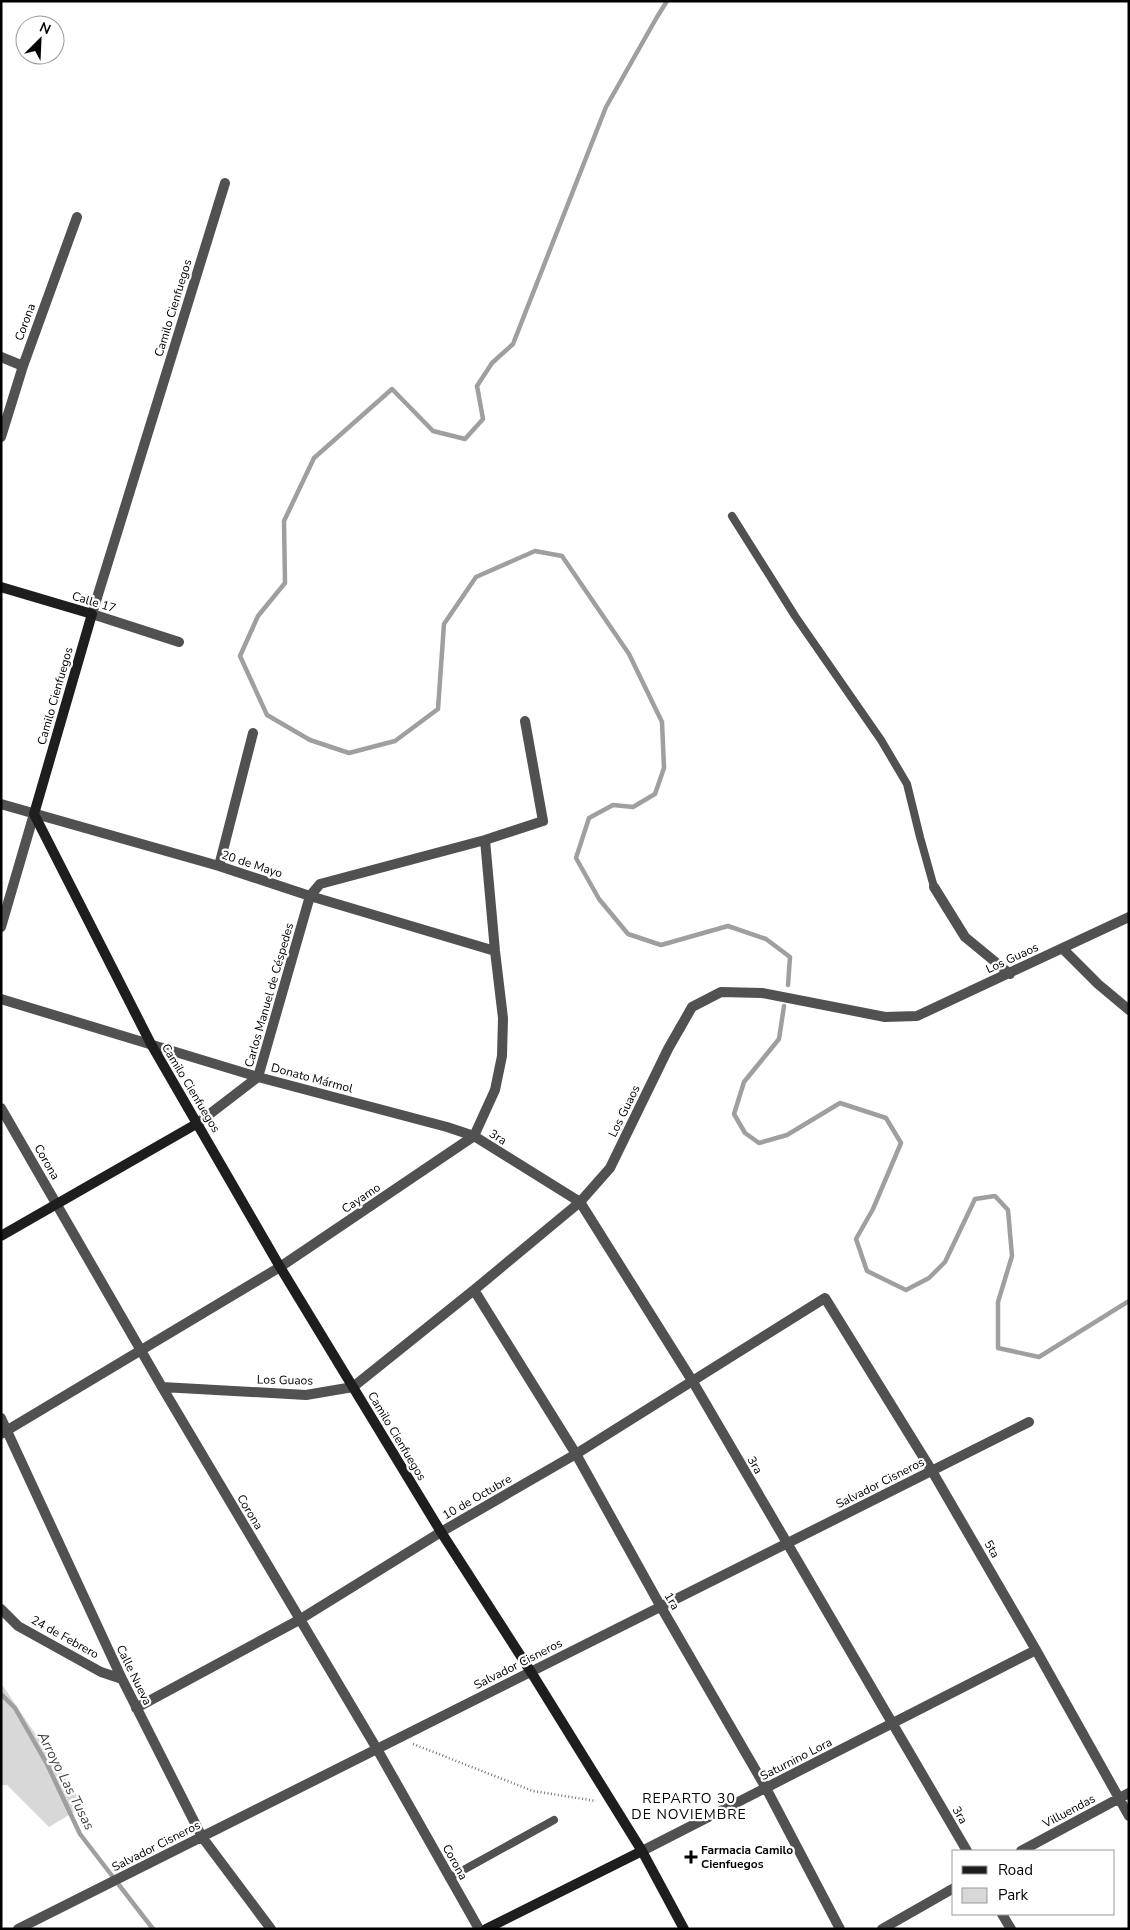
<svg xmlns="http://www.w3.org/2000/svg" width="1130" height="1930" viewBox="0 0 1130 1930" font-family="'Nunito Sans',sans-serif">
  <rect width="100%" height="100%" fill="#fff"/>
  <path fill="#d8d8d8" d="M1 1683 84 1806 49 1827 7 1785H1Z"/>
  <g fill="none" stroke-linecap="round" stroke-linejoin="round">
    <path stroke="#9f9f9f" stroke-width="4.5" d="M667 1 657 17 606 107 513 344 492 363 477 386 483 419 465 439 433 431 392 389 314 458 284 521 285 583 258 616 240 656 267 715 310 740 349 753 395 741 438 709 444 624 476 577 535 551 562 556 629 654 662 722 664 768 655 794 633 807 613 805 589 818 576 858 599 899 628 934 661 945 728 926 766 939 790 957 788 985
      M784 1006 779 1039 744 1082 734 1114 745 1133 759 1143 787 1135 840 1103 886 1118 901 1143 873 1209 856 1239 867 1271 906 1290 929 1278 945 1262 975 1199 995 1196 1008 1210 1012 1256 998 1302V1348L1039 1357 1129 1301
      M1 1694 15 1708 47 1764 80 1834 113 1877
      M119 1885 153 1929"/>
    <path stroke="#737373" stroke-width="2.5" stroke-dasharray="1 2.5" stroke-linecap="butt" d="M413 1744 533 1791 596 1801"/>
    <path stroke="#515151" stroke-width="8" d="M732 516 795 616 881 740 907 784 920 837 934 887
      M449 1878 554 1820"/>
    <path stroke="#515151" stroke-width="10" d="M1 357 23 366
      M1 437 23 366 77 217
      M179 642 92 614 225 183
      M1 804 219 866 310 896 495 951
      M219 866 253 733
      M934 887 965 937 1010 974
      M1 927 34 814
      M1063 949 1098 984 1129 1010
      M1 999 258 1077 447 1127 474 1136 580 1202 693 1382 967 1851
      M1 1108 162 1387 377 1749 479 1929
      M198 1123 258 1077 310 896 320 884 485 840 543 821 525 721
      M474 1290 576 1454 661 1607 766 1788 840 1929
      M162 1387 306 1395 353 1387 474 1290 580 1202 610 1168 668 1049 692 1007 721 992 762 993 885 1017 917 1016 1129 917
      M1 1418 122 1679 202 1837 271 1929
      M1 1434 280 1267 474 1136 495 1090 502 1056 503 1018 495 951 485 840
      M1 1609 18 1626 101 1672 122 1679
      M136 1708 299 1620 441 1532 576 1454 825 1298 932 1471 1036 1650 1129 1816
      M642 1851 1036 1650
      M1021 1851 1129 1793
      M1002 1914 1011 1929
      M18 1929 1029 1422
      M882 1929 954 1888"/>
    <path stroke="#1e1e1e" stroke-width="10" d="M1 587 92 614 34 814 151 1044 280 1267 441 1532 531 1672 642 1851 684 1929
      M1 1236 198 1123
      M486 1929 642 1851"/>
  </g>
  <path fill="#000" stroke="#fff" stroke-width="2" d="M688.5 1849.5h5v5h5v5h-5v5h-5v-5h-5v-5h5z"/>
  <g text-anchor="middle" dominant-baseline="central" stroke-width="4.5" stroke-linejoin="round" paint-order="stroke">
    <g font-size="12" fill="#000" stroke="#fff">
      <text transform="translate(173 308) rotate(-73)">Camilo Cienfuegos</text>
      <text transform="translate(25 322) rotate(-70)">Corona</text>
      <text transform="translate(94 602) rotate(17)">Calle 17</text>
      <text transform="translate(55 696) rotate(-74)">Camilo Cienfuegos</text>
      <text transform="translate(252 864) rotate(18)">20 de Mayo</text>
      <text transform="translate(1012 958) rotate(-25)">Los Guaos</text>
      <text transform="translate(269 995) rotate(-74)">Carlos Manuel de Céspedes</text>
      <text transform="translate(312 1078) rotate(15)">Donato Mármol</text>
      <text transform="translate(191 1088) rotate(59)">Camilo Cienfuegos</text>
      <text transform="translate(624 1111) rotate(-64)">Los Guaos</text>
      <text transform="translate(498 1137) rotate(32)">3ra</text>
      <text transform="translate(47 1162) rotate(60)">Corona</text>
      <text transform="translate(361 1198) rotate(-34)">Cayamo</text>
      <text transform="translate(285 1380) rotate(1)">Los Guaos</text>
      <text transform="translate(397 1436) rotate(59)">Camilo Cienfuegos</text>
      <text transform="translate(755 1465) rotate(60)">3ra</text>
      <text transform="translate(880 1483) rotate(-27)">Salvador Cisneros</text>
      <text transform="translate(477 1497) rotate(-30)">10 de Octubre</text>
      <text transform="translate(250 1512) rotate(59)">Corona</text>
      <text transform="translate(992 1549) rotate(60)">5ta</text>
      <text transform="translate(672 1601) rotate(60)">1ra</text>
      <text transform="translate(65 1637) rotate(29)">24 de Febrero</text>
      <text transform="translate(518 1664) rotate(-27)">Salvador Cisneros</text>
      <text transform="translate(134 1675) rotate(64)">Calle Nueva</text>
      <text transform="translate(796 1759) rotate(-27)">Saturnino Lora</text>
      <text transform="translate(1069 1811) rotate(-28)">Villuendas</text>
      <text transform="translate(960 1815) rotate(60)">3ra</text>
      <text transform="translate(156 1846) rotate(-27)">Salvador Cisneros</text>
      <text transform="translate(455 1862) rotate(61)">Corona</text>
    </g>
    <g font-size="12" font-weight="bold" fill="#000" stroke="#fff" text-anchor="start">
      <text x="701" y="1850">Farmacia Camilo<tspan x="701" dy="14">Cienfuegos</tspan></text>
    </g>
    <g font-size="14" font-style="italic" fill="#404040" stroke="#fff">
      <text transform="translate(66 1781) rotate(63)">Arroyo Las Tusas</text>
    </g>
    <g font-size="14" letter-spacing="1" fill="#000" stroke="#fff">
      <text x="689" y="1798">REPARTO 30<tspan x="689" dy="16">DE NOVIEMBRE</tspan></text>
    </g>
  </g>
  <rect width="1130" height="1930" fill="none" stroke="#000000" stroke-width="5"/>
  <rect x="952" y="1850" width="162" height="65" fill="#ffffff" stroke="#999999"/>
  <rect x="962" y="1866" width="25" height="8" fill="#1e1e1e" stroke="#999999"/>
  <text x="998" y="1875" font-size="15" fill="#000000">Road</text>
  <rect x="962" y="1888" width="25" height="15" fill="#d8d8d8" stroke="#999999"/>
  <text x="998" y="1900" font-size="15" fill="#000000">Park</text>
  <g transform="translate(40 40) rotate(24)"><circle r="24" fill="#ffffff" stroke="#999999"/>
  <path d="M0-4L9 19L0 12L-9 19Z" fill="#000000"/>
  <text y="-8" font-size="14" font-weight="bold" text-anchor="middle" fill="#000000">N</text>
  </g>
</svg>
